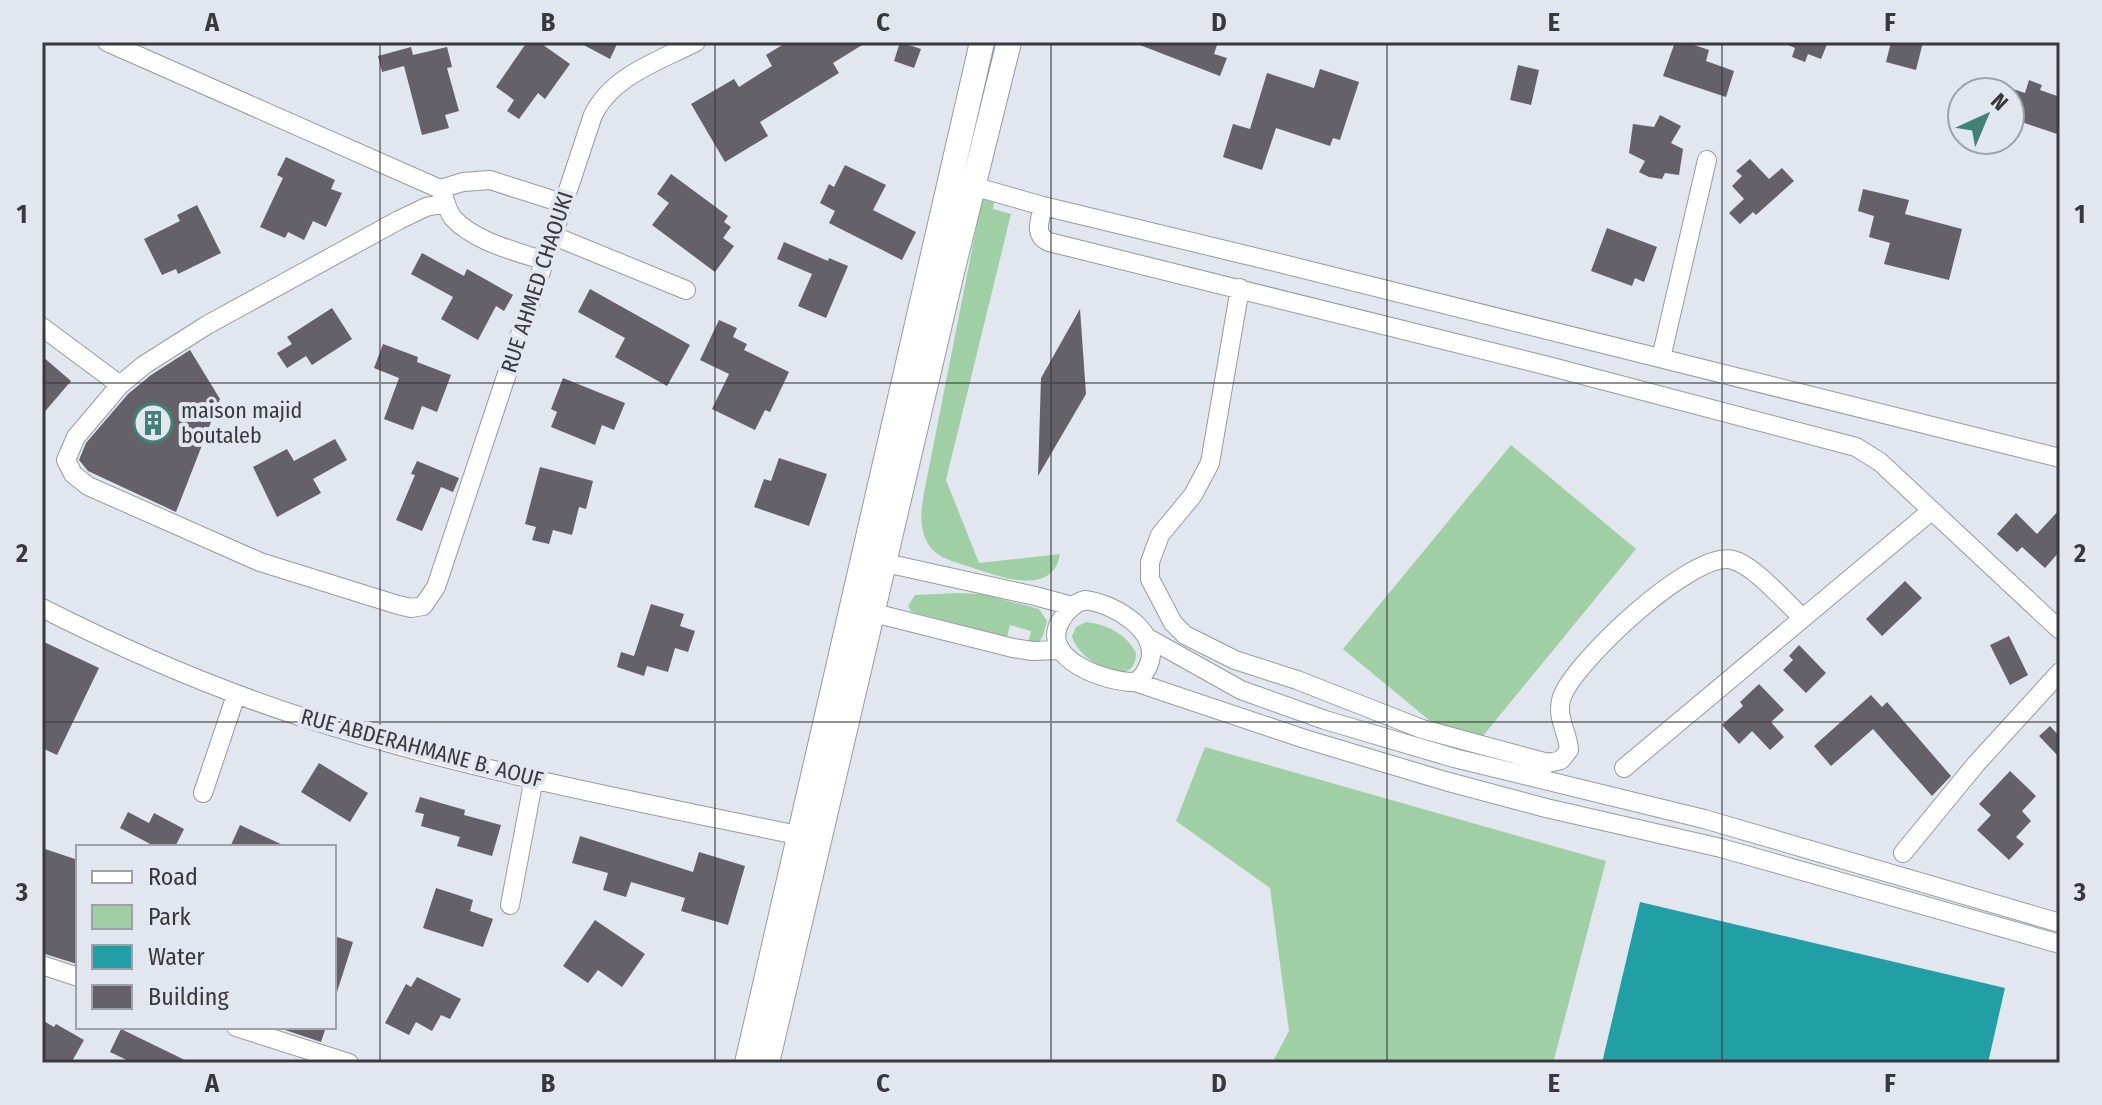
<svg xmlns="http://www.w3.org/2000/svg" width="2102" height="1105" viewBox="0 0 2102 1105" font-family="'Fira Sans Condensed',sans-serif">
  <rect width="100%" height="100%" fill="#e2e6ee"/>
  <path fill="#a0cfa5" d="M982 199 994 202 993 209 1011 214 946 480 979 563 1060 554C1053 598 998 576 970 567 956 562 940 559 931 548 918 531 921 512 924 493Z
    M1511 445 1636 549 1469 753 1343 649Z
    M957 593 983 594 1039 609 1047 621 1043 636 1039 642 1028 643 1031 631 1010 625 1007 637 912 612 908 606 915 595Z
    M1086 622C1106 624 1127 634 1136 653 1136 693 1078 662 1072 636L1076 627Z
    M1205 747 1606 861 1553 1063H1272L1289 1031 1270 888 1176 821Z"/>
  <path fill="#229ea7" d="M1640 902 2005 988 1988 1063H1602Z"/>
  <path fill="#646168" d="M527 42H539L570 64 545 99 538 93 519 119 507 111 514 100 496 87Z
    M578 42H618L610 59Z
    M787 42H867L833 63 839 73 760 122 768 136 725 162 691 104 734 79 739 87 772 66 766 55Z
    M900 42 921 49 914 68 894 61Z
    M1132 42H1218L1214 54 1227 58 1220 76Z
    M1675 42H1685L1709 50 1706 61 1734 71 1726 97 1663 76Z
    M1781 42H1828L1821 59 1808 54 1805 62 1792 57 1795 48Z
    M1891 42H1923L1916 70 1886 62Z
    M411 47 413 55 447 47 452 67 447 68 459 111 445 115 449 128 422 135 404 66 382 72 378 56Z
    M1518 65 1539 70 1531 105 1510 100Z
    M1320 69 1359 82 1340 140 1333 138 1330 146 1276 128 1262 170 1223 157 1233 124 1250 129 1267 73 1314 88Z
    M2029 80 2042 85 2040 90 2060 97V135L2010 118V88L2025 93Z
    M1660 115 1681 126 1671 143 1683 149 1679 175 1665 173 1662 179 1649 177 1639 172 1645 161 1629 153 1633 124 1654 127Z
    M286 157 335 180 331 189 342 193 326 227 313 221 304 240 288 232 285 238 260 227 283 178 277 175Z
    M1750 159 1769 179 1782 168 1794 181 1756 215 1753 212 1740 224 1729 213 1744 199 1732 186 1742 176 1736 171Z
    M845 165 886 185 873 210 916 232 902 260 829 223 835 211 820 203 829 184 834 187Z
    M671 174 728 216 724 222 731 227 723 238 734 246 715 272 652 225 669 203 657 194Z
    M1863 189 1909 200 1905 214 1962 229 1949 280 1884 264 1890 243 1869 237 1874 216 1858 211Z
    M197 205 221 253 178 274 176 269 162 275 144 239 180 221 177 215Z
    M1607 228 1657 247 1644 282 1635 278 1632 286 1591 271Z
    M784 242 828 261 829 258 848 266 826 318 798 306 812 274 777 259Z
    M422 253 464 276 467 269 513 295 504 311 496 306 478 340 441 319 453 297 411 274Z
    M590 289 690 345 667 386 615 357 625 338 578 312Z
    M332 308 352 339 312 365 306 356 287 368 277 353 292 344 287 337Z
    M1080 309 1086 394 1038 476 1041 378Z
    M719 320 737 328 733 337 747 344 744 350 789 372 770 412 765 410 755 430 712 409 729 374 700 360Z
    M383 344 418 357 417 362 451 375 437 412 422 406 413 430 384 419 399 378 374 368Z
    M190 350 220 399 176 512 88 471 79 460 86 443 128 394 151 375Z
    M42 356 71 381 42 415Z
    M563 378 625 403 614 430 602 425 595 445 551 427 557 412 551 409Z
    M335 439 347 460 313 479 321 493 277 517 253 467 287 449 294 461Z
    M779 458 827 474 809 526 754 507 764 479 771 481Z
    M417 461 459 478 453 492 441 487 422 531 396 520 415 475 411 474Z
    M540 467 593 481 586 509 579 507 572 535 553 530 549 544 532 540 536 527 525 524Z
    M2060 509V551L2045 568 2022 547 2017 552 1997 534 2016 513 2037 534Z
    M1905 581 1922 598 1882 636 1866 619Z
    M651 604 684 614 680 626 695 631 688 652 675 648 668 672 647 666 644 676 617 667 621 652 634 656Z
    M2009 636 2028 675 2010 685 1990 645Z
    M42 641 99 668 57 755 42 748Z
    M1799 645 1826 673 1806 693 1783 670 1793 660 1789 656Z
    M1759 684 1784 710 1771 722 1784 737 1770 750 1752 731 1739 744 1722 725 1743 706 1740 702Z
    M1871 695 1882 707 1887 702 1951 776 1932 796 1873 729 1831 766 1814 746Z
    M2050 726 2060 737V758L2039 736Z
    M319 763 368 793 350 822 301 792Z
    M2010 771 2036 796 2022 811 2031 821 2016 837 2024 844 2009 860 1977 830 1991 815 1979 804Z
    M420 797 465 810 464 815 501 825 492 856 457 846 460 837 421 826 424 814 415 812Z
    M128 812 149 823 154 813 184 829 175 847H156L120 828Z
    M240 825 287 847H230Z
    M580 836 693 872 699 852 745 866 728 925 681 911 685 898 631 882 626 897 603 890 608 873 572 863Z
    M42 848 78 860 77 964 42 953Z
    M436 888 473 900 470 911 493 919 483 947 423 928Z
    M595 920 645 954 622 987 598 970 588 983 563 966Z
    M334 936 353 942 337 992 334 991Z
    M417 977 461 999 450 1019 441 1015 432 1031 416 1022 409 1035 385 1023 406 984 411 987Z
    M42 1020 54 1027 56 1024 84 1040 71 1063H42Z
    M276 1027H326L321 1042Z
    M121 1029 191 1063H133L110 1052Z"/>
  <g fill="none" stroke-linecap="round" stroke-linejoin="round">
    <g stroke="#969aa2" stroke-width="20">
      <path id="minor" d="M107 42 440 189
        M962 183 1043 206 1271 261 2060 458
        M440 189 463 182 490 180 562 203
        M443 195C446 203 448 212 453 218 475 242 515 251 545 261
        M446 203 426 207 399 220 207 325 144 365 120 385 76 437 66 460 73 474 88 486 260 562 398 605 411 608 423 606 436 587 593 115C613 75 659 61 696 42
        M1043 206C1040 221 1033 235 1049 242L1552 367 1856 447 1880 462 1896 477 2060 630
        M554 236 686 290
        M1240 288 1210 463 1193 495 1160 535 1150 562V579L1173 623 1185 635 1235 660 1297 680 1422 729 1548 763 1561 760 1569 750C1568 732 1555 716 1562 697 1574 662 1695 548 1733 560 1755 566 1785 602 1803 618
        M42 327 120 385
        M1661 358 1707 160
        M872 560 1035 596 1072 606
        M42 608C125 650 210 687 299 716 465 770 640 802 811 838
        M862 610 1013 648 1032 651 1059 650
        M1148 638 1241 690 1325 720 1454 758 1704 819 2060 923
        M1135 682C1143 678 1147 670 1150 661 1158 629 1112 603 1085 600 1074 603 1067 610 1061 620 1037 659 1108 683 1135 682L1305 739 1445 781 1546 808 1721 848 2060 944
        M1624 768 1931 511
        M203 793 236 695
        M1903 853 1976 764 2060 672
        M510 905 534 778
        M42 965 78 977
        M236 1027 349 1063"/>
    </g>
    <g stroke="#969aa2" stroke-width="26">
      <path id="tertiary" d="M747 1063 982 42
        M767 1063 953 268 1009 42"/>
    </g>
    <use href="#minor" stroke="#fff" stroke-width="18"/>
    <use href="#tertiary" stroke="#fff" stroke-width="24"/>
  </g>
  <path fill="none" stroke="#37393c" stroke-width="2" stroke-opacity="0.55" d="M380 42V1063M715 42V1063M1051 42V1063M1387 42V1063M1722 42V1063M42 383H2060M42 722H2060"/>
  <defs>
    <g id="building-ring" transform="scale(2)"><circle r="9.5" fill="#e2e6ee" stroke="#408375" stroke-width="1.5"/><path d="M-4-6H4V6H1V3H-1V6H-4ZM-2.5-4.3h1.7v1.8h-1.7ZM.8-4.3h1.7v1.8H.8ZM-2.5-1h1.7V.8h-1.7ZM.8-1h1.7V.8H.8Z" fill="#408375"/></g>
  </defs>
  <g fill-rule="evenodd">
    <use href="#building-ring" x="153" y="423"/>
  </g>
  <g text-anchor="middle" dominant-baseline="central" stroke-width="8" stroke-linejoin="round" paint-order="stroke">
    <g font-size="22" fill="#37393c" stroke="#e2e6ee">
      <text transform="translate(537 282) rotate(-72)">RUE AHMED CHAOUKI</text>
      <text transform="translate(422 748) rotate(15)">RUE ABDERAHMANE B. AOUF</text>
    </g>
    <g font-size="22" fill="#37393c" stroke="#e2e6ee" text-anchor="start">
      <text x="181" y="410">maison majid<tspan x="181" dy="25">boutaleb</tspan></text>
    </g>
  </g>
  <rect width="2102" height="1105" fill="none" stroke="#e2e6ee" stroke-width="88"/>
  <rect x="76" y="845" width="260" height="184" fill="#e2e6ee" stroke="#9ea1a7" stroke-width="2"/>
  <rect x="92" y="871" width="40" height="12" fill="#ffffff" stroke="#9ea1a7" stroke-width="2"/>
  <text x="148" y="885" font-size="24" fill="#37393c">Road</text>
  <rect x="92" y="905" width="40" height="24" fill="#a0cfa5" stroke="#9ea1a7" stroke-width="2"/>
  <text x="148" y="925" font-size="24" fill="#37393c">Park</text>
  <rect x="92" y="945" width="40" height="24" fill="#229ea7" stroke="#9ea1a7" stroke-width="2"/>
  <text x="148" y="965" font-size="24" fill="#37393c">Water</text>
  <rect x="92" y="985" width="40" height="24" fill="#646168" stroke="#9ea1a7" stroke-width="2"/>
  <text x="148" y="1005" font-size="24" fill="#37393c">Building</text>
  <g transform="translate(1986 116) rotate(44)"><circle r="38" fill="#e2e6ee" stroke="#9ea1a7" stroke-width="2"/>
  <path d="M0-6L14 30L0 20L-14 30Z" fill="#408375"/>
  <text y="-12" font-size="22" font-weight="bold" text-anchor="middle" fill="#37393c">N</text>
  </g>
  <rect x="44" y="44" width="2014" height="1017" fill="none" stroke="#37393c" stroke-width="3"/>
  <g font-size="26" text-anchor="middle" font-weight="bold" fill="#37393c">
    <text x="212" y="31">A</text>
    <text x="548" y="31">B</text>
    <text x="883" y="31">C</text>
    <text x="1219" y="31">D</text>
    <text x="1554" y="31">E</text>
    <text x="1890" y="31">F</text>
    <text x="22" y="223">1</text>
    <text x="2080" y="223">1</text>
    <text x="22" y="562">2</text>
    <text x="2080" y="562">2</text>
    <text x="22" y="901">3</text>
    <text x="2080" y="901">3</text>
    <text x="212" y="1092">A</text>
    <text x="548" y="1092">B</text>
    <text x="883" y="1092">C</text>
    <text x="1219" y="1092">D</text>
    <text x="1554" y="1092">E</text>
    <text x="1890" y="1092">F</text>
  </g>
</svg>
